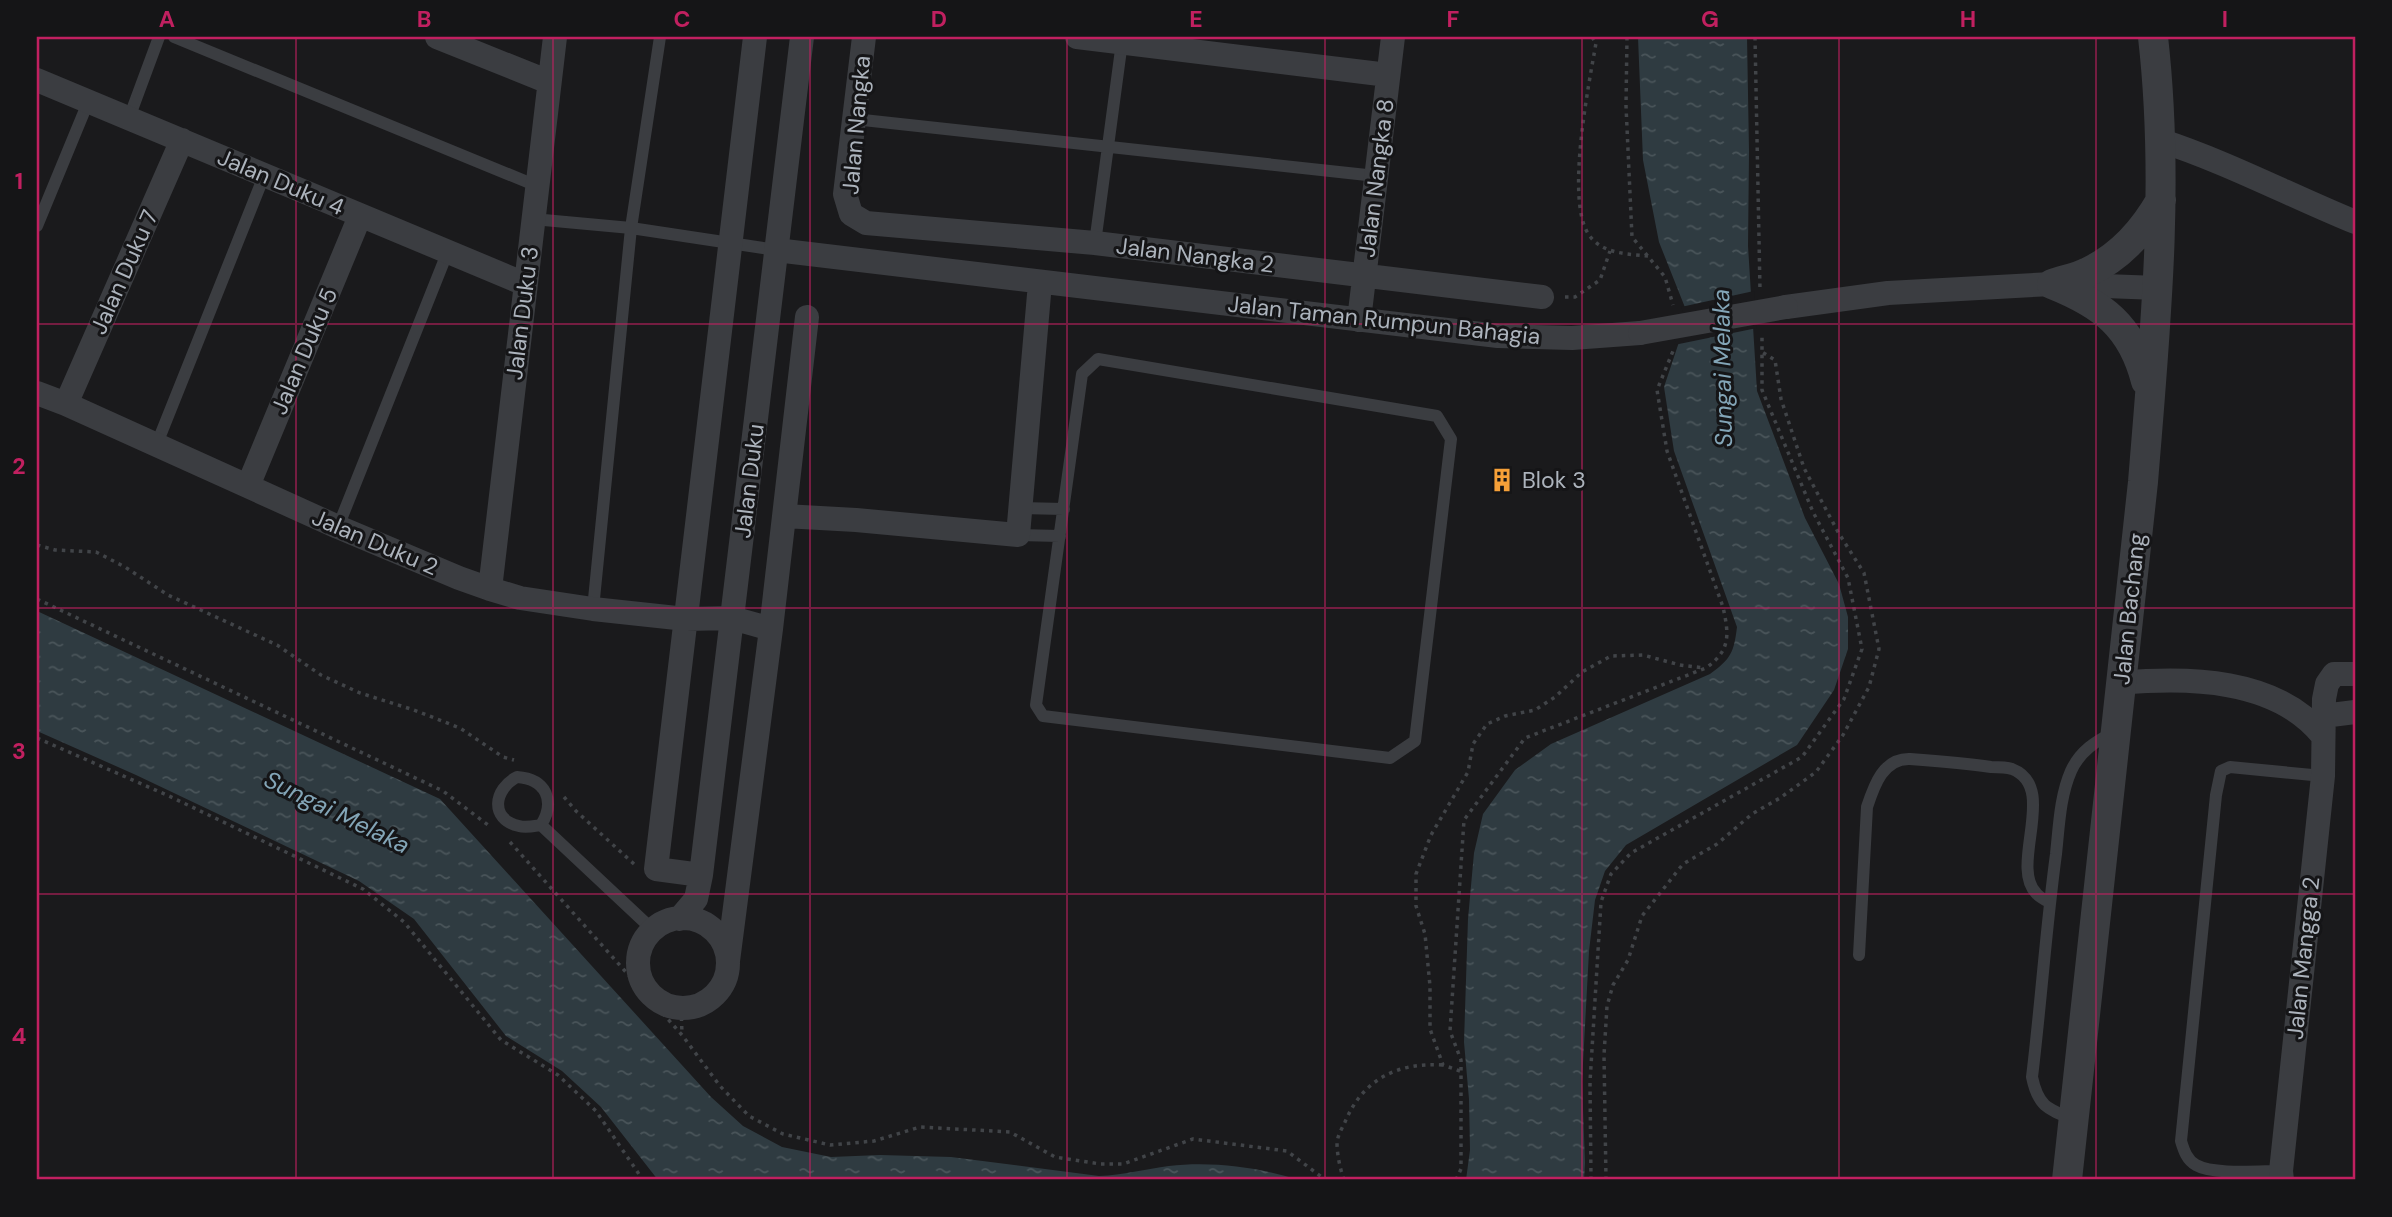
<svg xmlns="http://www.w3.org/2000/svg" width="2392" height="1217" viewBox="0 0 2392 1217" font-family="'DM Sans',sans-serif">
  <defs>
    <pattern id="water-ripples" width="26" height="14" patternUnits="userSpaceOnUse" patternTransform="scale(1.75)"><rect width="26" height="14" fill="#2f3b41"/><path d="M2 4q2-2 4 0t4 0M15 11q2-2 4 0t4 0" fill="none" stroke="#4a555a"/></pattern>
  </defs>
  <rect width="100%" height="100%" fill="#1a1a1c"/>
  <path fill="url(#water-ripples)" d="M1638 37H1747L1749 152 1748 246 1757 391 1805 518 1839 584 1848 617V649L1834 690 1797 745 1626 845 1605 871 1595 900 1589 951 1582 1082 1585 1163 1584 1180H1466L1470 1150 1469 1099 1464 1042 1468 919 1474 853 1483 814 1515 770 1551 744 1710 674C1731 659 1734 652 1737 627L1674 451 1664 387 1688 315 1659 242 1643 160Z
    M37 611 440 799 711 1097 743 1126 782 1147 831 1157 880 1155 951 1157 1099 1176C1123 1175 1146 1169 1169 1166 1211 1161 1259 1167 1298 1180H658L601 1107 562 1071 506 1036 414 919 359 881 136 775 37 731Z"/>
  <path fill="#1a1a1c" d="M1754 291 1757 328 1674 345 1684 315 1681 307Z"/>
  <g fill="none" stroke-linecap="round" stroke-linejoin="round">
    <path stroke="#414448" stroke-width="3.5" stroke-dasharray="3.5 5" stroke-linecap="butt" d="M1592 37 1596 43C1589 84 1565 201 1589 235 1602 254 1628 254 1648 256
      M1627 37 1626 106 1632 237 1665 277 1673 305
      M1755 37 1760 290
      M1565 297H1575L1600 280 1610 251
      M37 545 55 550 96 552 125 567 168 595 277 645 321 675 360 693 414 710 460 728 503 757 514 760
      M37 599 443 791 488 825
      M37 738 169 796 363 889 404 922 501 1040 558 1075 596 1111 643 1180
      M564 797 576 811 634 864
      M510 842 682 1035 720 1086 749 1116 783 1134 830 1145 874 1141 920 1127 1010 1132 1055 1157 1100 1164H1123L1193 1139 1287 1151 1323 1178 1331 1180
      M681 1009 682 1033
      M1460 1071 1443 1065 1430 1029V986L1425 934 1416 906V874L1431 835 1468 772 1473 744 1487 724 1505 716 1535 710 1555 697 1582 672 1611 656 1643 655 1680 665 1704 668
      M1344 1180C1340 1168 1337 1155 1337 1142 1338 1135 1342 1128 1345 1122 1363 1079 1398 1062 1443 1065
      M1456 1180 1461 1169V1060L1450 1031 1464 820 1525 738 1706 668C1731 650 1729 635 1723 607L1667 451 1657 390 1673 351
      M1591 1180 1590 1082 1601 902 1611 874 1631 853 1802 757 1844 699 1862 649 1848 578 1813 512 1762 390V333
      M1606 1180 1604 1055 1607 1006 1613 985 1628 960 1642 916 1683 864 1717 844 1752 814 1780 798 1816 772 1843 735 1869 687 1879 649 1864 573 1838 532 1804 468 1781 399 1775 360 1762 352"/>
    <path stroke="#3b3d41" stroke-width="12" d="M174 37 537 186
      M129 118 159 37
      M854 119 1376 176
      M533 219 631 228 776 250
      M37 226 89 100
      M1095 243 1122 42
      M1098 359 1437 416 1451 439 1415 741 1390 758 1043 716 1036 705 1082 374Z
      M156 446 264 176
      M1020 508 1064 509
      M338 527 448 251
      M1018 535 1060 536
      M593 609 631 228 660 37
      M517 777C546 779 556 801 541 825 534 826 526 828 519 826 489 819 494 789 517 777Z
      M541 825 653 930
      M1859 955 1867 807C1874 786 1883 758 1910 759 1937 761 1964 763 1991 767 1997 767 2006 767 2012 769 2059 787 2009 865 2036 893 2039 897 2045 900 2049 902
      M2073 1119C2047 1109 2038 1106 2032 1077 2041 1003 2046 928 2056 854 2059 826 2060 796 2071 771 2080 751 2096 741 2114 732
      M2281 1171C2259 1171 2213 1175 2196 1165 2187 1160 2184 1151 2181 1141L2216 795 2221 771 2230 767 2323 776"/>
    <path stroke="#3b3d41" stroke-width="24" d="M437 37 549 82
      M864 37 845 194 851 214 866 223 1095 243 1542 297
      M1077 37 1388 75
      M37 80 525 284
      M2159 140C2227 162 2289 195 2355 222
      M776 250 1498 336 1572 338 1640 333
      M1786 307 1888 293 2052 284 2158 288
      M1359 320 1393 37
      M37 393 66 404 338 527 459 578 490 589 520 598 593 609 686 619 732 618 771 629
      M66 404 182 140
      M248 486 360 216
      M784 516 856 520 1018 535 1040 283
      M490 589 555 37
      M2121 683C2187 677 2276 678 2322 735
      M2323 716 2355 712
      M701 875 656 869 755 37
      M638 963a45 45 0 1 1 90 0a45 45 0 1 1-90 0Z
      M679 919 696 899 701 875 802 37
      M728 961 771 629 807 317
      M2282 1180 2281 1171 2323 776 2324 699 2327 684 2334 674H2355"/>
    <path stroke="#3b3d41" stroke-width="30" d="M2052 284C2102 304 2132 326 2146 381
      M2052 284C2063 280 2077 278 2088 272 2120 257 2144 230 2161 200
      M2067 1180 2143 482C2155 334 2170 185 2153 37"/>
    <path stroke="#3b3d41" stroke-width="24" d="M1640 333 1786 307"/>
  </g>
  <path fill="none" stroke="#c12060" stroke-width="2" stroke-opacity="0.55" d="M296 37V1180M553 37V1180M810 37V1180M1067 37V1180M1325 37V1180M1582 37V1180M1839 37V1180M2096 37V1180M37 324H2355M37 608H2355M37 894H2355"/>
  <defs>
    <g id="building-bare" transform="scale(1.89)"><path d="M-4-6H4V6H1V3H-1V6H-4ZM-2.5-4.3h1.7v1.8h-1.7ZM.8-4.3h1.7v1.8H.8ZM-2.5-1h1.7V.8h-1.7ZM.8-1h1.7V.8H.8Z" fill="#f6a038" stroke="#151517" stroke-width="2.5" paint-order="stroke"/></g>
  </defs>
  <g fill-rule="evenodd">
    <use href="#building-bare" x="1502" y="480"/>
  </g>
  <g text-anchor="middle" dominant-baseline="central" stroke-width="6" stroke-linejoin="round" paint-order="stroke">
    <g font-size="23" fill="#acb3bc" stroke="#151517">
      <text transform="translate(856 125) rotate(-85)">Jalan Nangka</text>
      <text transform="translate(1376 178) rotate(-83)">Jalan Nangka 8</text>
      <text transform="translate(281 182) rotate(23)">Jalan Duku 4</text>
      <text transform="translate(1195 255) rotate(7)">Jalan Nangka 2</text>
      <text transform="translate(124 272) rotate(-66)">Jalan Duku 7</text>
      <text transform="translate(522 313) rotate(-83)">Jalan Duku 3</text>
      <text transform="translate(1384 320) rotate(6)">Jalan Taman Rumpun Bahagia</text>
      <text transform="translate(304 351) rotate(-67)">Jalan Duku 5</text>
      <text transform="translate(749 481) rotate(-83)">Jalan Duku</text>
      <text transform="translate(375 542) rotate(23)">Jalan Duku 2</text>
      <text transform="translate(2129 609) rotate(-84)">Jalan Bachang</text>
      <text transform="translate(2303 958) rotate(-84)">Jalan Mangga 2</text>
    </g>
    <g font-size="23" fill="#acb3bc" stroke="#151517" text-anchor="start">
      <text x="1522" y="480">Blok 3</text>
    </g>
    <g font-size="24" font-style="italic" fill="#83a5b7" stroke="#151517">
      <text transform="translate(1722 368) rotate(-91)">Sungai Melaka</text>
      <text transform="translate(337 812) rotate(26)">Sungai Melaka</text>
    </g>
  </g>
  <rect width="2392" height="1217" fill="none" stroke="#151517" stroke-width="77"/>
  <rect x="38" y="38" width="2316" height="1140" fill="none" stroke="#c12060" stroke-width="2.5"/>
  <g font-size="23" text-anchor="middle" font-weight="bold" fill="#c12060">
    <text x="167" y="27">A</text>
    <text x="424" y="27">B</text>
    <text x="682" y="27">C</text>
    <text x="939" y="27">D</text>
    <text x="1196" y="27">E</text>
    <text x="1453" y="27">F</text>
    <text x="1710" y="27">G</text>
    <text x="1968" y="27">H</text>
    <text x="2225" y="27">I</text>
    <text x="19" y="189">1</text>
    <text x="19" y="474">2</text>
    <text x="19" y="759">3</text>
    <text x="19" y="1044">4</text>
  </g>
</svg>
